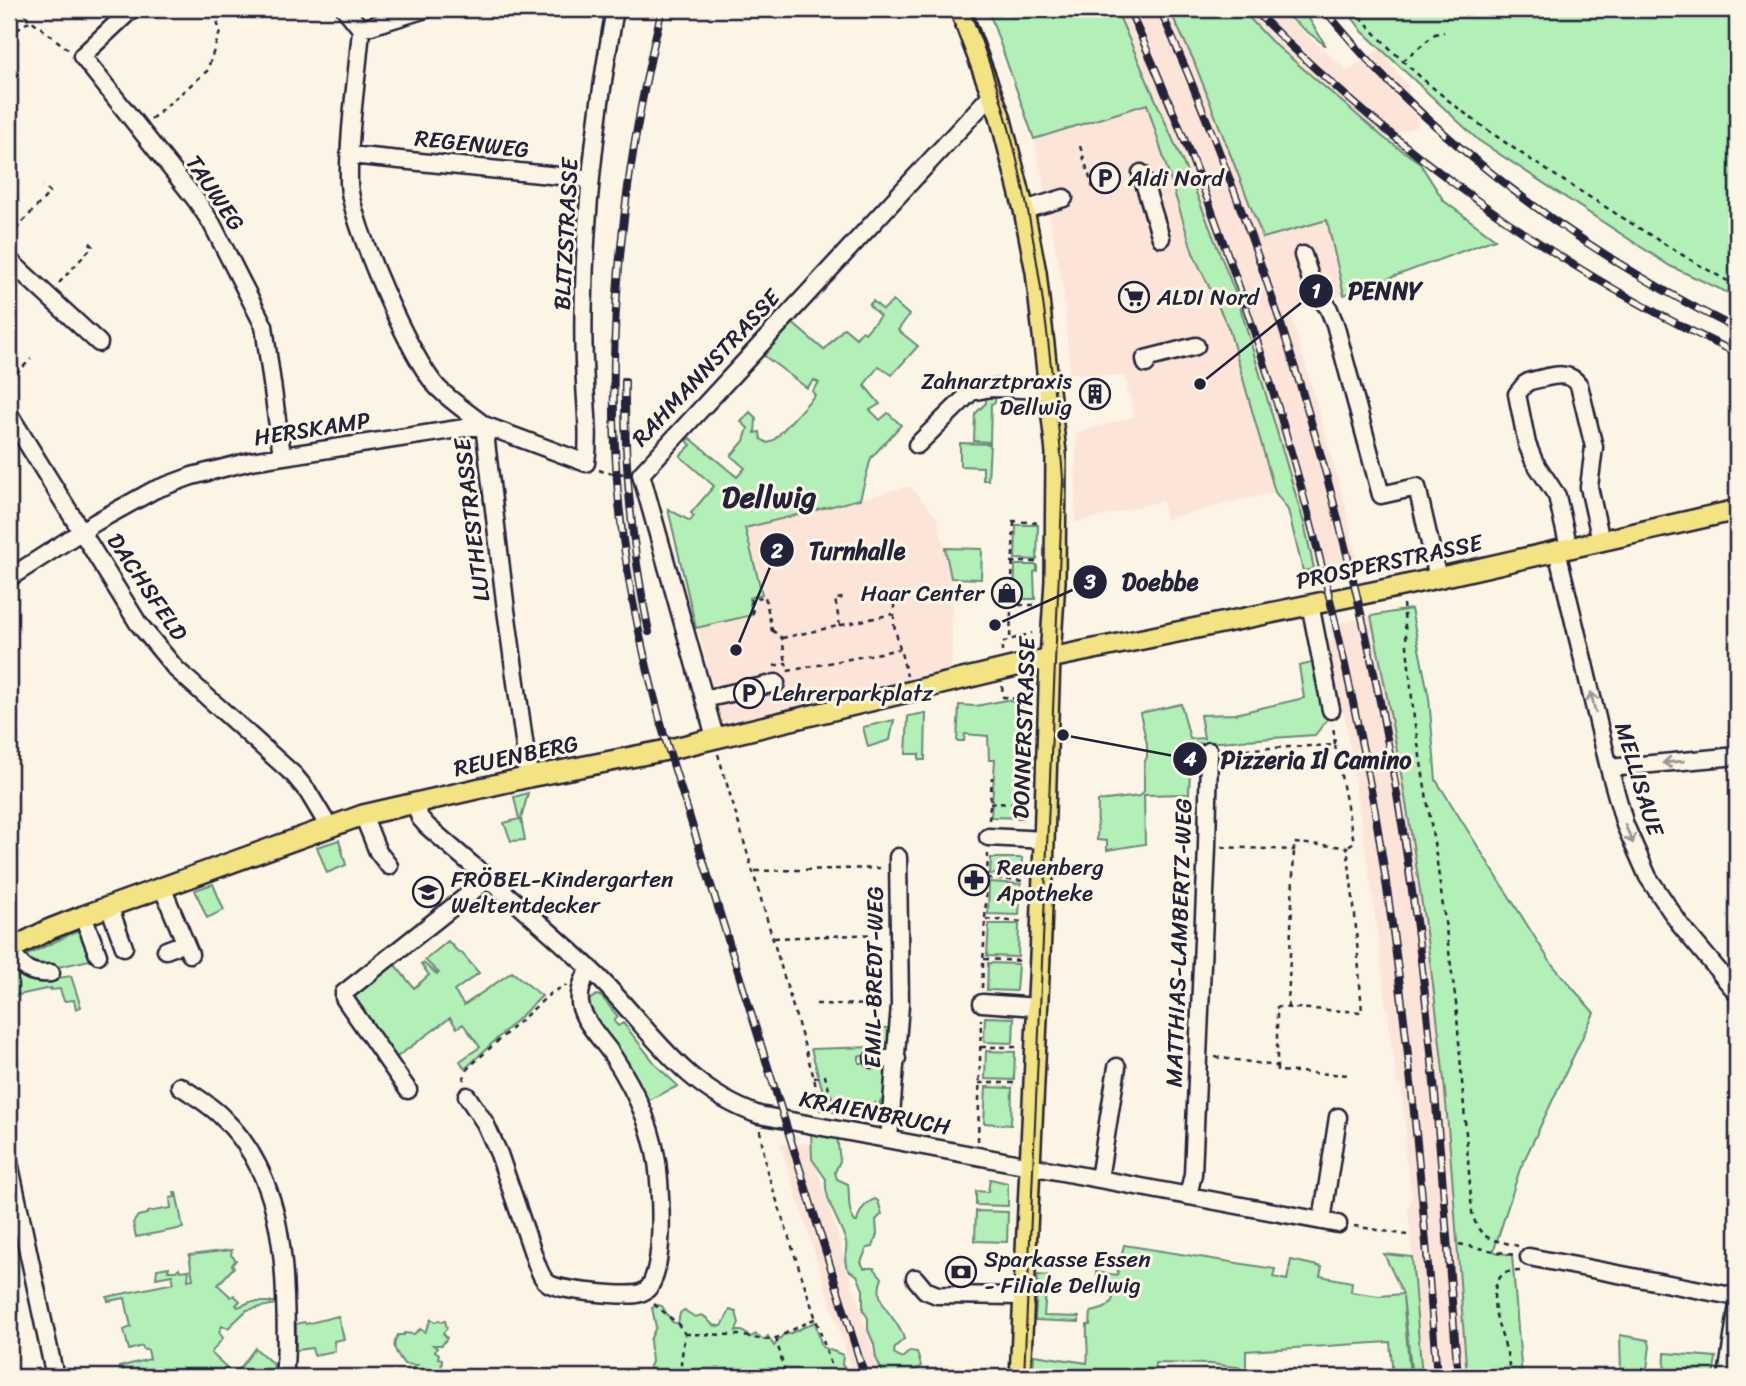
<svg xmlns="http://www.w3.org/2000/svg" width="1746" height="1386" viewBox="0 0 1746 1386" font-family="Sriracha,sans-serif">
  <rect width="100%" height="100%" fill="#fcf5e5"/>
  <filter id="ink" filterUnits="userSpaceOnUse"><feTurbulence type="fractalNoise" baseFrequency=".0143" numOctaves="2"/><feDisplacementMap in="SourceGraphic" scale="14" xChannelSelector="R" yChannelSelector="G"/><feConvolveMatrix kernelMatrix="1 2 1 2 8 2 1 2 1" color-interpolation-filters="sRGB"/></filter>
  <g filter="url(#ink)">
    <path fill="#fce5d8" d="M1116 9H1169L1193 59 1327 220 1344 295 1291 313 1345 504 1359 569 1317 579 1197 195Z
      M1241 9H1278L1348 71 1380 48 1408 87 1419 126 1384 138 1271 41Z
      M1148 101 1193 253 1229 329 1275 492 1166 519 1162 501 1075 523 1076 432 1134 417 1125 377 1070 373 1062 281 1034 139Z
      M910 486 938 519 951 578 953 592 951 681 724 734 677 541 745 528Z
      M1371 616 1399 755 1422 897 1443 1071 1467 1377H1422L1408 1209 1412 1197 1404 1146 1406 1134 1401 1085H1397L1370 879 1344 713 1337 708 1325 643 1333 641 1329 626Z
      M809 1143 812 1159 816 1165 881 1377H854L780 1144Z"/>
    <path fill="#b2f0b7" stroke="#6a8979" stroke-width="2" d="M988 9H1116L1197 195 1238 300 1304 523 1314 569 1303 571 1288 510 1275 492 1229 329 1193 253 1147 104 1034 139Z
      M1169 9H1241L1271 41 1384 138 1419 162 1444 201 1495 239 1344 295 1327 220 1263 238 1193 59Z
      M1278 9H1303L1326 46Z
      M1346 9H1737V297L1670 266 1478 140 1363 32Z
      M873 301 883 310 893 301 909 315 898 330 918 346 892 375 879 366 864 385 880 404 870 410 880 420 888 413 901 425 871 458 860 499 745 528 762 594 749 598 752 615 696 628 668 509 690 521 694 516 691 513 714 486 680 456 691 445 687 441 690 438 737 477 745 468 731 456 744 441 748 428 741 422 750 412 756 418 755 433 760 432 761 439 768 443 775 439 815 395 812 391 819 383 814 380 807 388 762 354 791 322 824 350 844 328 856 338 862 331 865 333 880 316 869 305Z
      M986 398H995V403L991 404 990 442 974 441 975 414 986 403Z
      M960 443 990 444 988 480H983V467L960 466Z
      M1016 525H1038L1037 560 1015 559Z
      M945 548 982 549 981 579 951 578Z
      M1015 565H1037V571L1034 572 1035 599H1014Z
      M1411 609 1429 698 1436 780 1551 963 1594 1013 1520 1169 1494 1250 1495 1252 1512 1255 1522 1377H1467C1459 1275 1453 1173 1443 1071 1427 918 1402 767 1371 616Z
      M1316 662 1327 720 1315 735 1191 744 1189 794 1144 795 1145 844 1107 850V841L1097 840 1098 801 1140 796 1144 791V763L1147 757V744L1140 713 1181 704 1190 739 1204 738 1200 715 1235 714 1304 698 1299 666Z
      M1006 700C1019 702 1027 712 1029 724L1024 818 991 817 995 760H989L988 736 965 734 964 741H957L959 705 976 706Z
      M926 713 925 760H919V754H906L908 716Z
      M894 720 890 740 868 747 863 727Z
      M528 793 521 819 525 840 511 841 504 823 519 819 514 797Z
      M339 840 346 865 327 873 317 847Z
      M991 858H1022L1021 876 990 874Z
      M989 882 1021 884 1019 915 988 914Z
      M213 884 224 910 207 918 195 890Z
      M989 924H1019L1018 957 987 956Z
      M83 928 90 946V960L40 971 21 958Z
      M448 941 459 953 461 952 479 973 454 991 464 1005 512 972 542 996 465 1069 460 1061 480 1047 463 1024 457 1028 450 1018 394 1059 350 993 390 959 414 988 429 975 421 964 423 963 437 974 439 973 425 960Z
      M13 963 38 981 71 976 81 1007 76 1009 74 1000 64 1001 60 989 51 990V988L9 997V966Z
      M988 963 1018 964 1016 991 987 990Z
      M597 995 602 997 618 1017 614 1021 618 1026 623 1023 658 1067 678 1086 647 1101 629 1067 590 1011 588 1004 589 1000Z
      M985 1017 1014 1018 1013 1043 984 1042Z
      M877 1028H888L887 1055 859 1056V1063H886L888 1065 884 1100 880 1101V1105L884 1106C879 1128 847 1116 831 1111L827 1106 811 1049 873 1047V1042L877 1041Z
      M986 1051 1015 1052 1014 1080 985 1079Z
      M986 1087 1012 1088 1011 1125 984 1123Z
      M811 1131 837 1136 840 1161 835 1172 837 1179 848 1184C850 1196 847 1211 855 1222H857C859 1212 865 1203 875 1199L878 1201 882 1214 876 1220 877 1234 873 1247 867 1248 861 1262 864 1268H874L882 1278C871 1305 898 1316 904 1339L895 1347 894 1353 902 1358 910 1351 917 1352 921 1366 912 1372 914 1377H885L876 1358 874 1344 868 1330V1318L863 1310V1290L857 1275C853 1273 850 1272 848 1269 842 1262 848 1250 846 1242 841 1223 823 1199 826 1179L812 1159Z
      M990 1179 1008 1183V1206L976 1205V1191L988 1192Z
      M174 1192H176L183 1228 136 1237 133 1223 138 1216 147 1214V1212L171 1208 170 1198 175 1197Z
      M976 1211 1008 1212 1007 1242 975 1241Z
      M1124 1245 1275 1269 1273 1277 1287 1280 1291 1260 1322 1267 1320 1276 1352 1282 1351 1292 1379 1296 1403 1294 1384 1254 1412 1257 1422 1377H1412L1403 1296 1410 1377H1393L1390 1342 1246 1351V1368L1210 1364 1155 1363 1154 1377H1127L1117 1370V1377H1033L1034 1355 1087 1363C1089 1351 1086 1338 1087 1325H1090L1091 1312C1101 1310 1110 1308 1113 1298L1098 1281 1096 1272 1117 1275Z
      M232 1250 231 1255 236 1260 232 1265 234 1267 218 1285 231 1297 234 1295 240 1301 236 1305 238 1307 250 1302H276V1304L247 1310 228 1328 222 1326 219 1332 223 1338 211 1353 235 1375 255 1348 274 1365 272 1377H233L228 1373 224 1377 125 1376 123 1370 120 1371 119 1367 150 1359 148 1350H144L142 1346 129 1350 124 1330 131 1327 125 1298 108 1301 107 1297 174 1283 172 1275 156 1278 157 1269 169 1267 168 1271H176L179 1268 180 1271 189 1270 188 1280 193 1279 189 1255Z
      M1038 1275 1047 1276 1044 1316 1079 1317V1322L1035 1320Z
      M658 1305 662 1306 672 1322 678 1324 680 1313 684 1310 695 1317 702 1315C712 1320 707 1326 722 1326L730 1310 736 1312 739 1323 736 1331H742L751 1337 756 1334 764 1340 768 1336 774 1346 783 1335 789 1334 815 1322 822 1347 843 1355 842 1365 848 1371 849 1377H655L649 1368 652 1362 650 1340 656 1327 652 1308Z
      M338 1316 344 1339 334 1341 335 1351 314 1355 312 1348 296 1350V1324L304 1322 306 1324Z
      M431 1319 435 1322 439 1320 441 1322 445 1321 447 1328 443 1333 447 1338 442 1345H433L437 1348 435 1351 439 1354 438 1358 442 1359 441 1374 450 1377H412V1368L417 1365 404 1364C397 1353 390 1348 398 1335H404V1333L414 1334 420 1329 425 1332Z
      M1620 1335 1648 1340 1650 1346 1646 1377H1624L1621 1375Z
      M1665 1353 1716 1357 1713 1377H1664Z"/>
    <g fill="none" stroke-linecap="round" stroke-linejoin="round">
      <g stroke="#22223b" stroke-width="21">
        <path id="minor" d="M132 9 82 56 196 200 212 224 264 326 282 455
          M345 9 361 29C357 80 348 132 349 183 350 222 411 360 438 388 452 402 469 413 484 425L506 610 529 777
          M361 29 426 9
          M350 155 589 179
          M1141 173 1161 238
          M1024 210 1064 198
          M1303 255 1315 293 1328 307 1335 324 1381 495 1417 487 1438 578
          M9 260 99 343
          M1146 364 1145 359 1196 346
          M9 414 138 623 176 669 294 775 308 792 329 827
          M917 445 971 392 991 388 1050 390
          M1569 548 1557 496 1534 461 1527 444 1517 394 1525 384 1530 381C1547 378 1568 368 1579 385L1594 447 1589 487 1601 541
          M1557 551 1609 768 1625 825 1648 877 1681 926 1737 993
          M9 578 96 522 154 490 192 476 251 461 484 425 586 463C590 436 586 409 585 382 583 352 583 321 584 291 586 196 598 102 615 9
          M1310 604 1331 710
          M704 699 776 683
          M715 737 641 474 992 94
          M1609 768 1737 756
          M415 803 420 818 427 826C481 873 536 918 588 967 647 1022 678 1087 759 1115L1338 1224
          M363 815 378 852 389 866
          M988 837 1045 840
          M162 887 190 954
          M109 906 124 947
          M83 916 98 955
          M10 950C21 968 30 975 51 973
          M166 950 185 943
          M982 1003 1038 1007
          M873 1059H897
          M180 1086C194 1096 211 1105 223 1118 272 1165 283 1232 285 1296 286 1324 287 1350 284 1377
          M408 1090 344 998V993L488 879
          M467 1096 485 1123 499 1154 537 1265C540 1272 542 1279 548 1283 558 1291 623 1296 637 1294 642 1293 647 1290 650 1286 664 1261 661 1209 659 1180 656 1133 637 1092 611 1053 601 1039 586 1024 581 1008 577 995 583 979 590 968
          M889 1139 900 1005 898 857
          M9 1162 55 1377
          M1099 1179 1117 1067
          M1188 1196 1193 1174 1207 847 1209 751
          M1322 1221 1338 1117
          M1529 1257 1737 1297
          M915 1278 925 1290 937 1295 1022 1296
          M1727 1377 1737 1311"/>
      </g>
      <g stroke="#22223b" stroke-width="24">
        <path id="major" d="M960 9 1000 116 1024 210 1036 272 1056 453 1055 581 1050 658 1041 935 1020 1377
          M9 950 50 929 83 916 363 815 529 777 662 751 1050 658 1402 586 1737 510"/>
      </g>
      <path stroke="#22223b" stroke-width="2.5" stroke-dasharray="5 5" stroke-linecap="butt" d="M17 9 69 50
        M1354 9C1423 92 1513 150 1604 206 1648 234 1692 262 1737 286
        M9 36 31 20
        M1403 61 1435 34 1444 32
        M151 119 207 71 220 32 217 21 223 9
        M1080 146 1093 188
        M9 237 50 192 43 186
        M59 283 93 246 87 240
        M9 381 31 359
        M599 470 607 473 627 474
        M1012 521 1039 523
        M1014 522 1010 640 1032 633
        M1011 562H1039
        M894 604V625L907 676
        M1403 604 1414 719 1436 855 1456 1003 1472 1212C1479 1241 1492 1239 1518 1246
        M1009 605H1034
        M753 614 751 600 765 596 772 630 766 631
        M840 626 835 599 843 598
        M772 630 782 638 786 663
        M782 638 893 614
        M1002 652V643L1010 640
        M774 666 786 663 788 671
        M788 671 900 649
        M1002 686 1003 697C1017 697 1023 704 1030 716
        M1335 745 1354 842 1347 847
        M1226 750 1335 745 1333 724
        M718 754 814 1078 821 1111
        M990 803 1028 804
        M989 820 992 777
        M755 871 881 868
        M987 878 1026 881
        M986 919 1024 922
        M774 938 882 934
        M984 959 1023 961
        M982 988 988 854
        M816 1004 886 1005
        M1288 1007 1294 850
        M981 1047H1020
        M1215 1057 1277 1066V1007L1362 1012 1355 915 1347 847 1294 843V850L1221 847
        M1277 1066V1071L1351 1075
        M814 1078 825 1076 832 1100 849 1105 876 1103
        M463 1080 468 1068 551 993 567 985
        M979 1083H1018
        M760 1130 767 1171 835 1377
        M978 1141 981 1019
        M1354 1226 1407 1235
        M1459 1244 1514 1255
        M654 1304 678 1324 685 1334 681 1362 682 1377
        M685 1334 739 1335 764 1340 776 1338 816 1318
        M776 1338 786 1377
        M1510 1377C1509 1368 1509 1359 1506 1350 1500 1327 1483 1291 1505 1272L1520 1271"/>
      <use href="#minor" stroke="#fcf5e5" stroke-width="16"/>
      <use href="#major" stroke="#f4e382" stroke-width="19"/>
      <path stroke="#22223b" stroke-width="2" d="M969 9C1013 115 1034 227 1048 340 1053 386 1060 432 1063 479L1024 1377"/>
      <g stroke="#22223b" stroke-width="8">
        <path id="rail" d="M662 9C618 189 598 390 628 574 637 628 650 682 664 735L865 1377
          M1129 9C1229 231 1303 463 1353 702 1360 737 1368 772 1374 806 1406 995 1422 1187 1437 1377
          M1160 9C1285 292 1371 591 1413 898 1435 1057 1445 1217 1458 1377
          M1253 9C1393 149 1557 270 1737 353
          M1324 9C1345 34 1367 61 1391 84 1491 183 1611 267 1737 329
          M625 381C624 465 632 550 649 632"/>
      </g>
      <use href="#rail" stroke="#fcf5e5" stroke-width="5" stroke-dasharray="16" stroke-linecap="butt"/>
    </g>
    <defs><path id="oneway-shaft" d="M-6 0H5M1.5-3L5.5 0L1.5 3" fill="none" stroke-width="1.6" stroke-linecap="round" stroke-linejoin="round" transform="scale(1.75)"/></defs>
    <g stroke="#9a9698">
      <use href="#oneway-shaft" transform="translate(1593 702) rotate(-103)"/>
      <use href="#oneway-shaft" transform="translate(1673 762) rotate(175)"/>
      <use href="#oneway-shaft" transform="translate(1629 834) rotate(67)"/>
    </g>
  </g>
  <defs>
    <g id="parking-ring" transform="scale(1.575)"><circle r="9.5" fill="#fcf5e5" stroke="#22223b" stroke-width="1.5"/><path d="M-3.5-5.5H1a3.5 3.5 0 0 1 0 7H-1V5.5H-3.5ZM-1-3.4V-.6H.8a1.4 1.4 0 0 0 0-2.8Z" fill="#22223b"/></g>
    <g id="supermarket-ring" transform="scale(1.575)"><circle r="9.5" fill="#fcf5e5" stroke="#22223b" stroke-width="1.5"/><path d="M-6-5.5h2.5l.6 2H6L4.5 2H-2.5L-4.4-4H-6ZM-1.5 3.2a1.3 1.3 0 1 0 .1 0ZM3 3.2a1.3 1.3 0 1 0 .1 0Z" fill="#22223b"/></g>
    <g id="building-ring" transform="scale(1.575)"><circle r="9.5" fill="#fcf5e5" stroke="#22223b" stroke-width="1.5"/><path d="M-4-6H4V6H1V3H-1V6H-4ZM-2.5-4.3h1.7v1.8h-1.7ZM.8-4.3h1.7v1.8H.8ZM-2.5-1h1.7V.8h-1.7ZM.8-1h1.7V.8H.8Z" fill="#22223b"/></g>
    <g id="shop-ring" transform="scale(1.575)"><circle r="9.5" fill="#fcf5e5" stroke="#22223b" stroke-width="1.5"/><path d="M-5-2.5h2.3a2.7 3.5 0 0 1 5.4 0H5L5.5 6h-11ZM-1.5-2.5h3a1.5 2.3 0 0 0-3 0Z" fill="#22223b"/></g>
    <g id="pharmacy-ring" transform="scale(1.575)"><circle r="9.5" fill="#fcf5e5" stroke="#22223b" stroke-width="1.5"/><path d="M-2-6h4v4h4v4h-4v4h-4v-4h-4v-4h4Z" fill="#22223b"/></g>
    <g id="school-ring" transform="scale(1.575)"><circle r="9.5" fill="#fcf5e5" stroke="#22223b" stroke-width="1.5"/><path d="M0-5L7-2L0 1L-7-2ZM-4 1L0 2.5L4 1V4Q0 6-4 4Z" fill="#22223b"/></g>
    <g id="bank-ring" transform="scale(1.575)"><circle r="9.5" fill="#fcf5e5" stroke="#22223b" stroke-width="1.5"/><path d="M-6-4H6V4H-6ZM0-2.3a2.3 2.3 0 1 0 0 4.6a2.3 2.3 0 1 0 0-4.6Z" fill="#22223b"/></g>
  </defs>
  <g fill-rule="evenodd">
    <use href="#parking-ring" x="1105" y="178"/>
    <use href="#supermarket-ring" x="1134" y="297"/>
    <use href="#building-ring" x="1095" y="394"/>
    <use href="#shop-ring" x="1007" y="593"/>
    <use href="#parking-ring" x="749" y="693"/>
    <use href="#pharmacy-ring" x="974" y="880"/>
    <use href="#school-ring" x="428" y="892"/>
    <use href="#bank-ring" x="961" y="1272"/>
  </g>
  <g text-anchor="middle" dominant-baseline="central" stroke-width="6" stroke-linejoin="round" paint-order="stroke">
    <g font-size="23" fill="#22223b" stroke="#fcf5e5">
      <text transform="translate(472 144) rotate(6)">REGENWEG</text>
      <text transform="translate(215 193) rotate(56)">TAUWEG</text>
      <text transform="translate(566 234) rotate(-87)">BLITZSTRASSE</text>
      <text transform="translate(706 368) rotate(-47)">RAHMANNSTRASSE</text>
      <text transform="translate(312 429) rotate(-9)">HERSKAMP</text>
      <text transform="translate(472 520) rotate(-97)">LUTHESTRASSE</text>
      <text transform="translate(1389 562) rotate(-12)">PROSPERSTRASSE</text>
      <text transform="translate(147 587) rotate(56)">DACHSFELD</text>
      <text transform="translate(1024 728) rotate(-88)">DONNERSTRASSE</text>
      <text transform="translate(516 756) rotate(-12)">REUENBERG</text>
      <text transform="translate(1639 779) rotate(73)">MELLISAUE</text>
      <text transform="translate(1179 943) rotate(-88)">MATTHIAS-LAMBERTZ-WEG</text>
      <text transform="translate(874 977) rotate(-89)">EMIL-BREDT-WEG</text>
      <text transform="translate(875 1113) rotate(11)">KRAIENBRUCH</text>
    </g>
    <g font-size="23" fill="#22223b" stroke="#fcf5e5" text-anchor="start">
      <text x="1128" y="178">Aldi Nord</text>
      <text x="1157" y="297">ALDI Nord</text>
      <text x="1072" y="381" text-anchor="end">Zahnarztpraxis<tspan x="1072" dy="26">Dellwig</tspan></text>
      <text x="984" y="593" text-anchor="end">Haar Center</text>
      <text x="772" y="693">Lehrerparkplatz</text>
      <text x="997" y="867">Reuenberg<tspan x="997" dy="26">Apotheke</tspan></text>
      <text x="451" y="879">FRÖBEL-Kindergarten<tspan x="451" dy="26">Weltentdecker</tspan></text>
      <text x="984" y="1259">Sparkasse Essen<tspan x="984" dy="26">- Filiale Dellwig</tspan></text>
    </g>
    <g font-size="30" font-weight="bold" fill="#22223b" stroke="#fcf5e5">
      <text x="769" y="497">Dellwig</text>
    </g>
  </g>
  <path fill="none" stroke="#22223b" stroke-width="2.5" d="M1200 384L1316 291M736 650L777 550M995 625L1090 582M1063 735L1190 759"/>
  <g fill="#22223b" stroke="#fcf5e5" stroke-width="2.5">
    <circle cx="1200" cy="384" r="7"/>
    <circle cx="736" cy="650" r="7"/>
    <circle cx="995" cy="625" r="7"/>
    <circle cx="1063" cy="735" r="7"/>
    <circle cx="1316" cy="291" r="18"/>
    <circle cx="777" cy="550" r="18"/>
    <circle cx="1090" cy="582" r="18"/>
    <circle cx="1190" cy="759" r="18"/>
  </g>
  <g font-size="21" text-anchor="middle" font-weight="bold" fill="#fff">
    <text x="1316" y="298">1</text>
    <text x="777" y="558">2</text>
    <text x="1090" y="589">3</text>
    <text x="1190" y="766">4</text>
  </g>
  <g font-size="24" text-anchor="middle" font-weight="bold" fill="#22223b" stroke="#fcf5e5" stroke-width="6" stroke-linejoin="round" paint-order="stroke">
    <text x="1385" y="299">PENNY</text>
    <text x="857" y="559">Turnhalle</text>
    <text x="1160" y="590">Doebbe</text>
    <text x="1316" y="768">Pizzeria Il Camino</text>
  </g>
  <rect width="1746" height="1386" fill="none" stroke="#fcf5e5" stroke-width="35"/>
  <rect x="18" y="18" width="1711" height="1351" fill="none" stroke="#22223b" stroke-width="2.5" filter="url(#ink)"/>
</svg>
